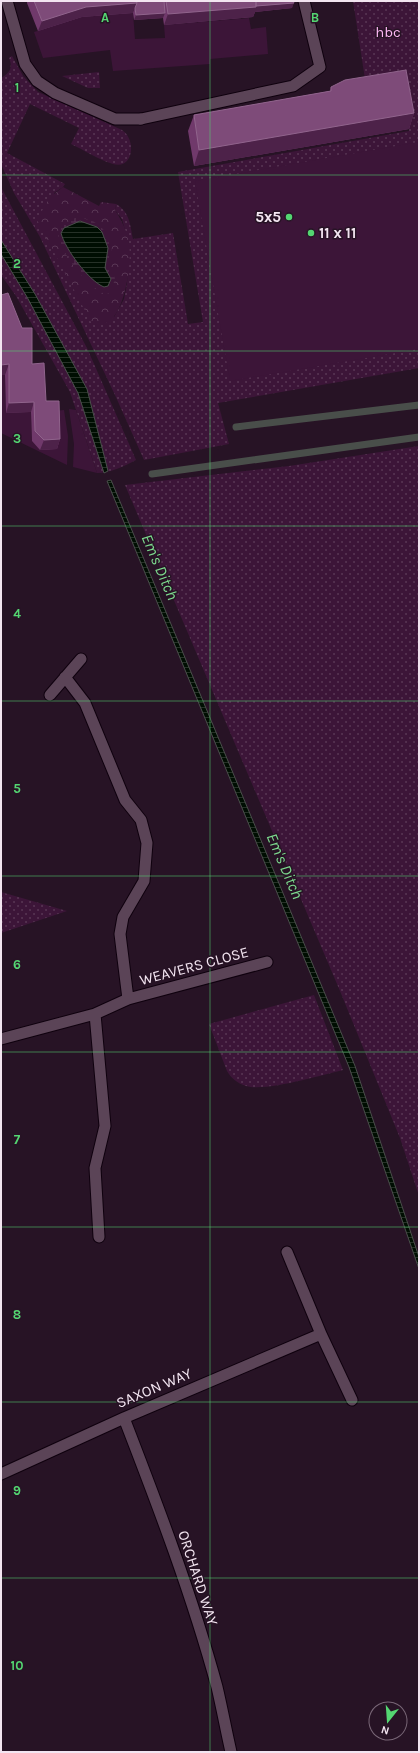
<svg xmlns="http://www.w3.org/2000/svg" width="420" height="1753" viewBox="0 0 420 1753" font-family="Karla,sans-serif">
  <defs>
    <pattern id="grass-dots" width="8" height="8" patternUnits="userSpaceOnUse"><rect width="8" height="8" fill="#3c1538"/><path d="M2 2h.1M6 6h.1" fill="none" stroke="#593755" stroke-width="1.8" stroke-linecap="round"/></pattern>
    <pattern id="forest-crowns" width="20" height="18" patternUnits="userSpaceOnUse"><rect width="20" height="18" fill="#3c1538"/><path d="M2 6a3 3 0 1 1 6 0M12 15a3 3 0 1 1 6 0" fill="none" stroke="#593755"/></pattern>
    <pattern id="wetland-marsh" width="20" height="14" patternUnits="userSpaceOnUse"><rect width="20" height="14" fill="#3c1538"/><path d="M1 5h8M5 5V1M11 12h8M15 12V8" fill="none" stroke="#593755"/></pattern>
    <pattern id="water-rules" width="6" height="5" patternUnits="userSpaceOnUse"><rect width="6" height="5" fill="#000e02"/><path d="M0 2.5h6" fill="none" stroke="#263127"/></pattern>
  </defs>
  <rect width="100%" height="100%" fill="#271325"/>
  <path fill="url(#grass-dots)" d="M353 1H419V368L218 403 229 444 144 460 115 395 40 237 14 193 1 164V78C10 73 13 67 9 58L12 56 23 76 38 92 122 130C137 140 133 170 113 164 99 160 84 150 71 144L79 128 30 104 7 153 65 184 63 187 54 193 114 317 124 299 127 284 129 245 122 219 115 210 116 204C130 212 130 225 133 239L173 233 188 324 203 322 178 172 409 131V129L367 92Z
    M99 72 100 88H88L62 76Z
    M1 187 87 348 136 460C125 466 110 473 97 473L70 392 16 296 1 275Z
    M419 446V1196L400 1138 340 991 125 485 289 466Z
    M1 892 67 911 1 933Z
    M314 995 343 1070C321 1075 266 1092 246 1086 237 1083 231 1078 227 1071L209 1024Z"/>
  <path fill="url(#forest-crowns)" d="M63 187 99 206 101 202 116 204 115 210C122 221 127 231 129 244 132 262 125 318 104 324 101 325 95 324 92 324L37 220 49 198Z"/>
  <path fill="url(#wetland-marsh)" d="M75 218C93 217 103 226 112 242L110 265 115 279 111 291 106 295 94 288 79 273 59 245 58 231 62 225Z"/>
  <path fill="#3c1538" d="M133 13 135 39 165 38 164 25 249 18 251 29 266 27 268 54 210 59V64L113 71 110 50 43 58 34 32 82 17Z
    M419 142V349L230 381 195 181Z
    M1 375H5L6 413 31 412 32 441 55 411 64 410 68 436 67 465 1 433Z
    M69 409 76 410 97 473 73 467 74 444Z"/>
  <path fill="url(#water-rules)" stroke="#494e4a" d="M80 221 97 227 102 232 108 248 105 268 111 279 108 286 104 287C89 281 65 249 61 233L64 228Z
    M1 240 35 294 87 389 108 471 104 473 78 393 27 297 1 254Z
    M111 480 355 1066 419 1257V1269L349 1067 107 481Z"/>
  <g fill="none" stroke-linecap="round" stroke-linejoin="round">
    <path stroke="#494e4a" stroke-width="7" d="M236 427 419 405
      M152 474 419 437"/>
    <g stroke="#0f010e" stroke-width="13">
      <path id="service" d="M141 119 293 86 320 67 304 1"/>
    </g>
    <g stroke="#0f010e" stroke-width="13">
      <path id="minor" d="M7 1 25 64 37 81 55 93 115 119H141
        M65 677 85 703 125 800 141 820 147 843 144 881 123 917 120 934 128 999
        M50 695 81 659
        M95 1014 105 1126 95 1168 99 1237
        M1 1039 95 1014 128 999 267 962
        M287 1252 321 1334 352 1400
        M124 1418C158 1506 192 1595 217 1687 222 1708 226 1730 231 1752
        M1 1474 124 1418 321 1334"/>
    </g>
    <use href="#service" stroke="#5b4457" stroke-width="11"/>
    <use href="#minor" stroke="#5b4457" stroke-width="11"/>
  </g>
  <path fill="#70396b" d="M27 1H293L292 8 255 12 253 17 164 25 163 18 134 20 133 13 82 17 38 31 27 3Z
    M331 87 414 113 409 129 194 166 188 131 194 115 330 91Z
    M1 295 32 364 60 439 57 449 40 450 32 441 31 412 6 413 5 375Z"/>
  <path fill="#4d2249" d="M137 3 133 13 82 17 38 31 42 21 86 7Z
    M294 3 292 8 255 12 253 17 164 25 168 14Z
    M165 13 163 18 134 20 136 15Z
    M414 113 409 129 194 166 199 150Z
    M9 364 5 375H1V365Z
    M34 402 31 412 6 413 9 403Z
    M60 439 57 449 40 450 44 440Z"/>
  <path fill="#7e4b79" stroke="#90648c" d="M34 1H136L137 3 86 7 42 21Z
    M136 1H164L165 13 136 15 135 8 137 3Z
    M166 1H256V7L168 14Z
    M256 1H293L294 3 256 6Z
    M406 70 414 113 199 150 194 115 331 91V87L345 80Z
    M8 293 22 328H32V364L44 363 46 401H59L60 439 44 440 35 431 34 402 9 403V364L1 365V295Z"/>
  <path fill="none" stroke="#54d672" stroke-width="1" stroke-opacity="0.55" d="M210 1V1752M1 175H419M1 351H419M1 526H419M1 701H419M1 876H419M1 1052H419M1 1227H419M1 1402H419M1 1578H419"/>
  <g fill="#54d672" stroke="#271325" stroke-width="1.5">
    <circle cx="289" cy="217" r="4"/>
    <circle cx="311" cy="233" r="4"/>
  </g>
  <g text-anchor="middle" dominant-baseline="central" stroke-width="3" stroke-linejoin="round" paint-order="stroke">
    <g font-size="15" fill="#fdb7f4" stroke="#271325">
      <text x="388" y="32">hbc</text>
    </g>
    <g font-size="15" font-weight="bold" fill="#f3e5f1" stroke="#271325" text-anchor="end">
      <text x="281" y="217">5x5</text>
      <text x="319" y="233" text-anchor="start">11 x 11</text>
    </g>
    <g font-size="15" fill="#f3e5f1" stroke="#271325">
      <text transform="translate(194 966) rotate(-15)">WEAVERS CLOSE</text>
      <text transform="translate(154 1388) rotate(-23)">SAXON WAY</text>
      <text transform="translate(198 1578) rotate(72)">ORCHARD WAY</text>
    </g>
    <g font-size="16" font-style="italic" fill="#7dda8e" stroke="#271325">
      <text transform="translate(160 567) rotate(67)">Em's Ditch</text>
      <text transform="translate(285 866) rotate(67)">Em's Ditch</text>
    </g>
  </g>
  <g font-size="13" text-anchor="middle" font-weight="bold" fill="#54d672" stroke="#271325" stroke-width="3" stroke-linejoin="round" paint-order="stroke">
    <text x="105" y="22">A</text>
    <text x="315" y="22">B</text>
    <text x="17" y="92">1</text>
    <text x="17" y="268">2</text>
    <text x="17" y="443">3</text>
    <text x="17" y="618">4</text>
    <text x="17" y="793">5</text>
    <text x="17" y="969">6</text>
    <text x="17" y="1144">7</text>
    <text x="17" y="1319">8</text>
    <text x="17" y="1495">9</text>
    <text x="17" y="1670">10</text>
  </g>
  <rect width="420" height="1753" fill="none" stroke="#f3e5f1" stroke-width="4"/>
  <g transform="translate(388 1721) rotate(197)"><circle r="19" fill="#271325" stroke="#796777"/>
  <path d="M0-3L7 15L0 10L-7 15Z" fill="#54d672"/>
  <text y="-6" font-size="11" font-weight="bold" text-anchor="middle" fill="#f3e5f1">N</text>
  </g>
</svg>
